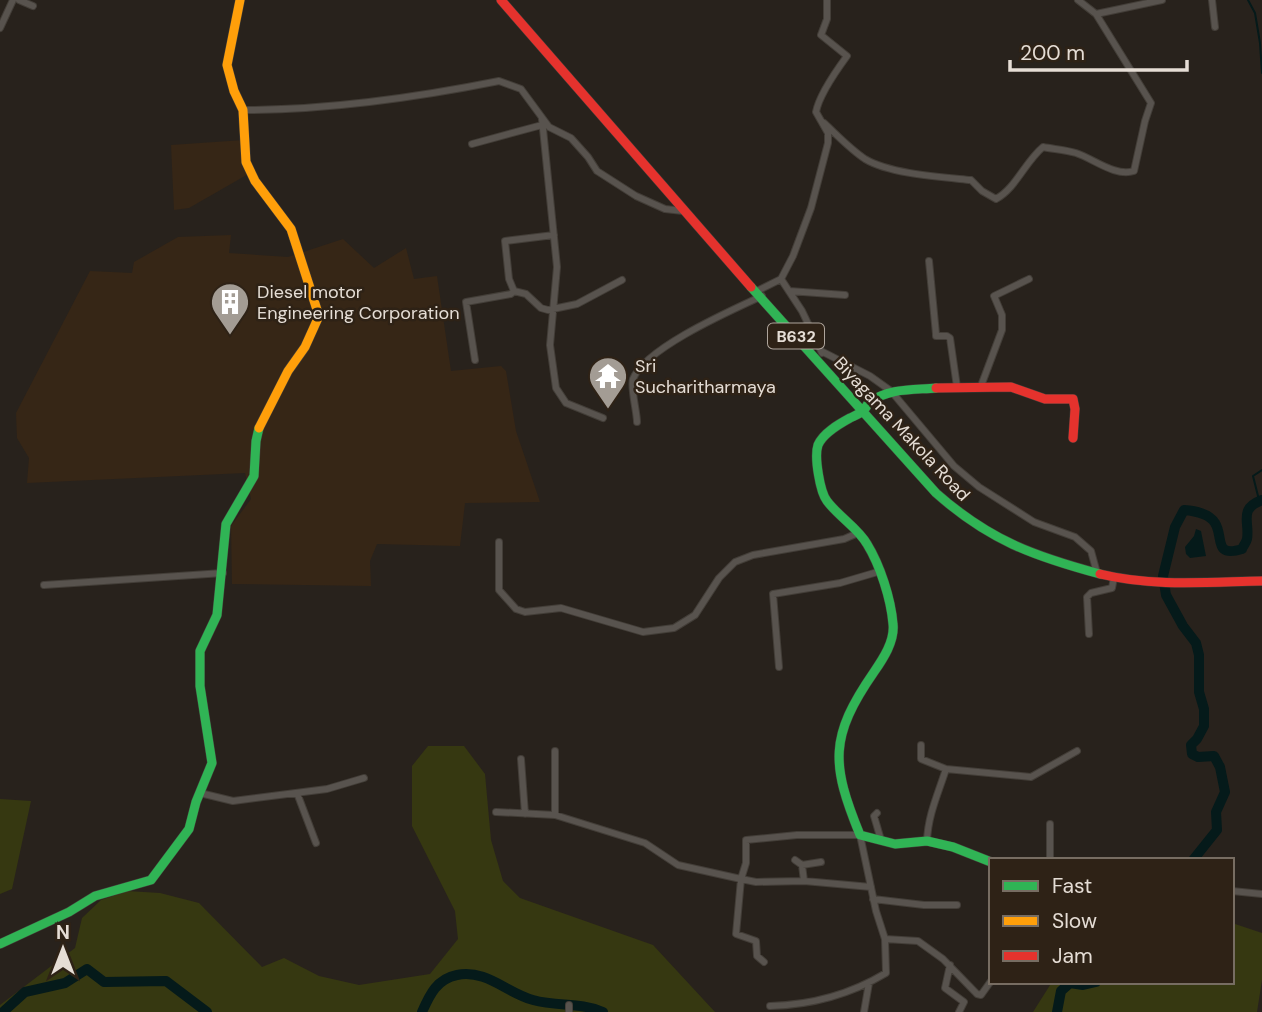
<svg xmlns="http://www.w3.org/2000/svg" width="1262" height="1012" viewBox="0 0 1262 1012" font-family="'DM Sans',sans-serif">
  <rect width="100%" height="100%" fill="#28221c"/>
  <path fill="#362616" d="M244 140 250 173 189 208 174 210 171 145Z
    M231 235 229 253 288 257 343 239 374 268 406 248 414 279 437 276 451 371 501 366 506 371 516 431 540 502 465 503 460 546 377 544 370 561 371 586 232 584 231 526 251 499 245 473 27 483 29 458 17 438 16 413 90 271 132 273 134 262 178 237Z"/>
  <path fill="#363811" d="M428 746H464L485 774 491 840 503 881 520 898 653 945 715 1012H0V1005L75 948 82 918 101 900 127 891 160 893 199 903 262 967 284 958 319 976 359 985 430 974 458 939 455 911 412 826V766Z
    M0 799 31 801 12 889 0 894Z
    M1232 923 1262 933V980L1257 1012H1033L1052 982H1232Z"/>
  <path fill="#051a1a" d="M1196 529 1201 531 1206 556 1190 558 1186 554 1185 547 1194 536Z"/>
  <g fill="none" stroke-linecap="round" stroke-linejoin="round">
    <path stroke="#051a1a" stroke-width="2" d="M1248 0 1255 13 1260 43 1262 73
      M1259 500 1253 476 1262 470"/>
    <path stroke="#051a1a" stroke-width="10" d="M1193 860 1217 830 1216 812 1225 792 1220 767 1214 756 1198 757 1192 754 1191 745 1197 739 1204 726V709L1199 692V655L1196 643 1183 626 1166 595 1163 576 1175 527 1184 510C1195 511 1209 513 1215 523 1224 537 1213 558 1242 549 1242 548 1247 541 1247 539 1250 522 1238 509 1262 500
      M3 1012 25 992 65 983 87 969 104 982 166 981 207 1012
      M422 1012C430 994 437 979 457 975 486 969 507 993 533 1000 558 1007 579 1002 603 1012
      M1057 1012 1061 991 1070 983 1083 985 1096 982"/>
    <g stroke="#433e38" stroke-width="8">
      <path id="street" d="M19 0 33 6
        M1078 0 1096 14 1162 0
        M1212 0 1215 27
        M0 28 13 0
        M243 110C330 110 414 98 499 81L521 89 549 127 571 138 588 157 597 171 636 196 665 209 683 211
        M542 119 557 267 550 345 556 388 566 403 603 418
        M824 123C837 135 850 149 865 159 890 174 941 177 971 180L982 191 996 199C1016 188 1025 162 1043 147 1053 149 1066 150 1076 153 1094 159 1115 177 1134 171L1145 121 1151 103 1096 14
        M472 144 542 125
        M929 261 936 334V336H947L950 338 957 387
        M781 279 802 311 822 353
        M514 291 526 294 541 308 548 310 577 304 622 280
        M757 291 781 279 793 256 811 208 828 143V133L816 112C819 95 836 71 847 56L821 35 827 19V0
        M789 291 845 295
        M823 352 870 376 891 391 954 466 979 487 1034 522 1075 537 1091 551 1097 573
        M475 360 466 302 511 294 514 291 509 279 505 241 554 235
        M981 386 1002 330V315L994 296 1029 279
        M637 422C637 412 630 386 633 379 645 348 732 310 762 296
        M499 542V590L516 609 525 612 561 608 643 632 674 628 695 615 719 578 735 562 753 555 844 539 858 533
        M44 585 223 573
        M1089 634 1087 597 1091 593 1112 588 1114 577
        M779 667 773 594 840 583 881 571
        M921 745V759L946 769
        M521 759 525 814
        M200 793 233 801 327 789 364 778
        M297 793 316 843
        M496 812 555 815 645 843 678 865 741 879 746 863V840L797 835H860L876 911 885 939 886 973C851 994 811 1005 770 1006
        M877 813 874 816 881 840
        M555 815V751
        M1050 824V860
        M927 841C928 815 938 794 946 769L1031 777 1077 751
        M795 860 802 865 804 881
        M802 865 821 862
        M1232 891 1262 894
        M873 899 924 905H957
        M885 939 918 941 943 959 977 994 981 995 991 981
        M764 962 757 956 756 941 736 934 741 879 756 882 804 881 871 887
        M950 965 945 988 964 1002 959 1012
        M569 1012V1005
        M864 1012 869 983"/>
    </g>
    <g stroke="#433e38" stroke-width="10">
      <path id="fast" d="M751 287 936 493C989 540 1033 556 1100 574
        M936 388C913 390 889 388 870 402 863 407 870 404 864 410 860 414 854 416 850 418 839 424 823 433 818 445 814 457 820 492 827 501 839 517 858 528 867 544 880 565 891 599 893 624 895 641 883 659 874 672 829 737 831 764 860 835L895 844 927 841 953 847 991 862
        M0 944 69 912 95 896 151 880 189 829 196 802 212 763 200 686V651L217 615 226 524 254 476 256 441 259 428"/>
    </g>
    <g stroke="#433e38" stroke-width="10">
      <path id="slow" d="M240 0 227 65 234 91 243 110 246 162 255 181 291 229 319 316 305 347 288 371 259 428"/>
    </g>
    <g stroke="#433e38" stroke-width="10">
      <path id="jam" d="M501 0 751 287
        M936 388 1011 387 1045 399H1073L1075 409 1073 438
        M1100 574C1153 587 1208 582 1262 581"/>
    </g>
    <use href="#street" stroke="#58534e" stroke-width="6"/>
    <use href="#fast" stroke="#30b455" stroke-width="9"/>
    <use href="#slow" stroke="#ff9f0a" stroke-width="9"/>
    <use href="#jam" stroke="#e5322d" stroke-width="9"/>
  </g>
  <defs>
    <g id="building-pin" transform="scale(2.0125)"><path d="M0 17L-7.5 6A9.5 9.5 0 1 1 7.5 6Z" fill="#a39c94" stroke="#2e2216"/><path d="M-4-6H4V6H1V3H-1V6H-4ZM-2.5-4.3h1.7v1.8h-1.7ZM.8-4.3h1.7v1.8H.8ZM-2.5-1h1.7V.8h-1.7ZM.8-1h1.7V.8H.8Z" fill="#fff"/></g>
    <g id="temple-pin" transform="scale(2.0125)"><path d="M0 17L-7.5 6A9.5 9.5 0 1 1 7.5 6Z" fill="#a39c94" stroke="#2e2216"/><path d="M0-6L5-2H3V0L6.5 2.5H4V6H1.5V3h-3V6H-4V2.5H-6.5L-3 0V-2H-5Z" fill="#fff"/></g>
  </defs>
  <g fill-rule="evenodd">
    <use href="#building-pin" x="230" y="302"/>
    <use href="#temple-pin" x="608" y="376"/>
  </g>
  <g text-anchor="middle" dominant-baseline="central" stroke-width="5" stroke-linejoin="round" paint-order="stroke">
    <rect fill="#2e2216" stroke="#aea59c" stroke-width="2" x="768" y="323.5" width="56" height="25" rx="5"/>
    <g font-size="16" font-weight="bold" fill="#e5ddd5">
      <text x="796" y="336">B632</text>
    </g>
    <g font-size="18" fill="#e5ddd5" stroke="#2e2216" text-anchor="start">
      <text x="257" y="292">Diesel motor<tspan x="257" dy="21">Engineering Corporation</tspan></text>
      <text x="635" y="366">Sri<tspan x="635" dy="21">Sucharitharmaya</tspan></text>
    </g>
    <g font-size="18" fill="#e5ddd5" stroke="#2e2216">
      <text transform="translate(902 429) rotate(47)">Biyagama Makola Road</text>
    </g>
  </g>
  <rect x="989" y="858" width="245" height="126" fill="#2e2216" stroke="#776d62" stroke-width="2"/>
  <rect x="1003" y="881" width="35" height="10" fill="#30b455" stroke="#776d62" stroke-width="2"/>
  <text x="1052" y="893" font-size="21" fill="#e5ddd5">Fast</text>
  <rect x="1003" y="916" width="35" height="10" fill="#ff9f0a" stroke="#776d62" stroke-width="2"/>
  <text x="1052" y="928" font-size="21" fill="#e5ddd5">Slow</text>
  <rect x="1003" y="951" width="35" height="10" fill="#e5322d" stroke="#776d62" stroke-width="2"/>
  <text x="1052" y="963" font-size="21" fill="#e5ddd5">Jam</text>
  <g transform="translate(63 949)" stroke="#2e2216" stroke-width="5" paint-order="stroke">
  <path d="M0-5L12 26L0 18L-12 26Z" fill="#e5ddd5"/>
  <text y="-10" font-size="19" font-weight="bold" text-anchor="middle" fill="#e5ddd5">N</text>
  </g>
  <path d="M1010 60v10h177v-10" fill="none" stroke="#e5ddd5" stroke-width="3.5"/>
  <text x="1020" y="60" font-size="21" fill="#e5ddd5" stroke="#2e2216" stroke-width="5" paint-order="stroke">200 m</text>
</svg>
